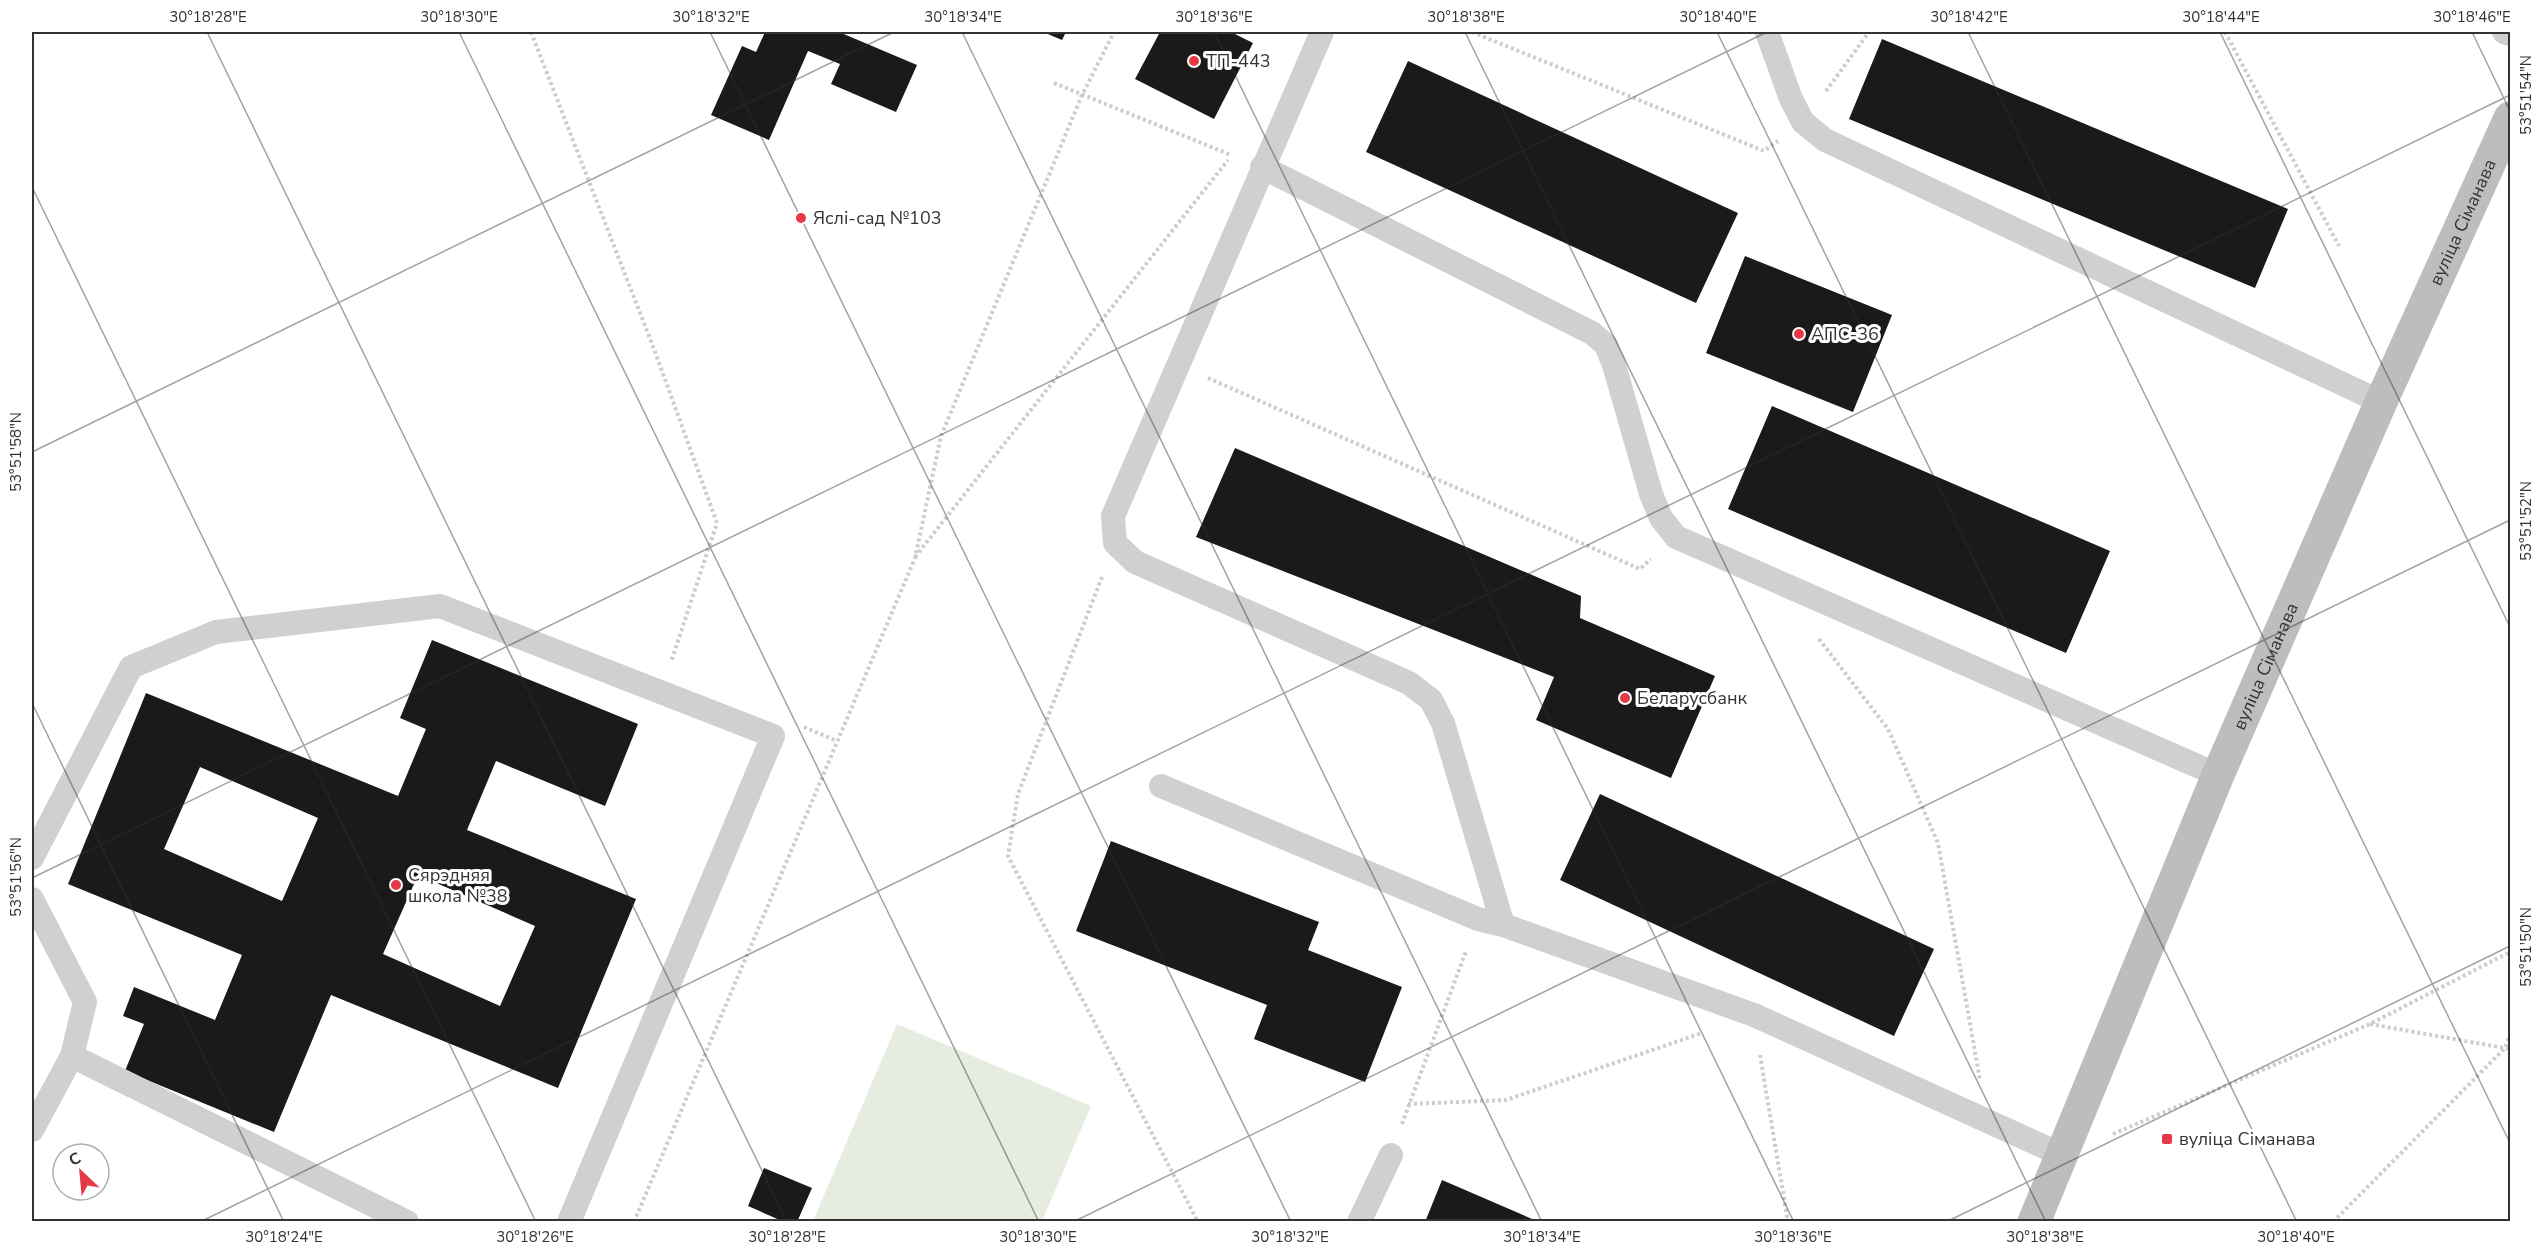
<svg xmlns="http://www.w3.org/2000/svg" width="2542" height="1253" viewBox="0 0 2542 1253" font-family="'Nunito Sans',sans-serif">
  <rect width="100%" height="100%" fill="#fff"/>
  <path fill="#e6ecdf" d="M897 1024 1091 1106 1042 1221H813Z"/>
  <path fill="#1a1a1a" fill-rule="evenodd" d="M765 32H839L917 65 896 112 831 84 840 64 808 51 769 140 711 115 742 46 756 52Z
    M1043 32H1066L1062 40Z
    M1160 32H1231L1253 43 1214 119 1135 79Z
    M1882 39 2288 209 2255 288 1849 119Z
    M1408 61 1738 213 1696 303 1366 152Z
    M1745 256 1892 315 1853 412 1706 353Z
    M1772 406 2110 551 2066 653 1728 509Z
    M1235 448 1581 596 1580 618 1715 676 1671 778 1536 720 1554 677 1196 537Z
    M432 640 638 724 605 806 496 761 467 830 636 899 558 1088 331 995 274 1132 125 1071 144 1024 123 1016 134 987 215 1020 242 955 68 884 146 693 398 796 426 729 400 718ZM200 767 318 818 282 901 164 849ZM418 875 535 926 500 1006 383 954Z
    M1600 794 1934 949 1894 1036 1560 880Z
    M1111 841 1319 922 1308 950 1402 987 1365 1082 1254 1039 1267 1005 1076 931Z
    M764 1168 812 1188 797 1222H784L748 1206Z
    M1442 1180 1539 1222H1425Z"/>
  <g fill="none" stroke-linecap="round" stroke-linejoin="round">
    <path stroke="#cdcdcd" stroke-width="4" stroke-dasharray="3 3" stroke-linecap="butt" d="M531 32 654 349 717 523 671 662
      M1472 32 1764 151 1778 141
      M2225 32 2339 246
      M1054 83 1231 155
      M1826 91 1869 32
      M1208 378 1640 569 1651 559
      M915 557 1228 160
      M1102 577 1018 794 1008 856 1198 1222
      M1819 639 1888 729 1938 843 1980 1080
      M804 727 837 741
      M2370 1024 2510 1049
      M1760 1055 1788 1222
      M1408 1104 1506 1100 1702 1033
      M1402 1124 1466 951
      M2113 1134 2370 1024 2510 952
      M634 1222 915 558 941 436 1082 95 1114 32
      M2333 1222 2505 1048 2510 1035"/>
    <path stroke="#d0d0d0" stroke-width="24" d="M1322 32 1113 516 1115 543 1135 562 1409 683 1431 700 1443 723 1503 925 1754 1015 2062 1155
      M1767 32 1791 99 1803 122 1825 140 2381 402
      M2504 32 2510 34
      M1262 167 1592 333 1606 345 1614 365 1651 494 1661 518 1676 537 2218 775
      M1161 786 1478 919 1503 925
      M32 858 131 667 216 632 440 606 773 736 569 1222
      M32 899 85 1002 72 1056 32 1130
      M72 1056 407 1222
      M1359 1222 1391 1155"/>
    <path stroke="#bdbdbd" stroke-width="33" id="s1" d="M2034 1222 2218 775 2381 402 2510 118"/>
  </g>
  <path fill="none" stroke="#333" stroke-width="1.5" stroke-opacity="0.45" d="M207 32 787 1222M459 32 1039 1222M710 32 1291 1222M962 32 1542 1222M1214 32 1794 1222M1465 32 2046 1222M1717 32 2297 1222M1968 32 2510 1143M2220 32 2510 627M2472 32 2510 111M32 187 536 1222M32 452 894 32M32 703 284 1222M32 878 1767 32M32 1219 33 1222M200 1222 2510 95M1073 1222 2510 520M1946 1222 2510 946"/>
  <g fill="#e63946" stroke="#fff" stroke-width="2">
    <circle cx="1194" cy="61" r="6"/>
    <circle cx="801" cy="218" r="6"/>
    <circle cx="1799" cy="334" r="6"/>
    <circle cx="1625" cy="698" r="6"/>
    <circle cx="396" cy="885" r="6"/>
    <rect x="2161" y="1133" width="12" height="12" rx="3"/>
  </g>
  <g text-anchor="middle" dominant-baseline="central" stroke-width="6" stroke-linejoin="round" paint-order="stroke">
    <g font-size="18" fill="#333" stroke="#fff" text-anchor="start">
      <text x="1206" y="61">ТП-443</text>
      <text x="813" y="218">Яслі-сад №103</text>
      <text x="1811" y="334">АПС-36</text>
      <text x="1637" y="698">Беларусбанк</text>
      <text x="408" y="875">Сярэдняя<tspan x="408" dy="21">школа №38</tspan></text>
      <text x="2179" y="1139">вуліца Сіманава</text>
    </g>
    <g font-size="18" fill="#333" stroke="#fff">
      <text stroke="none"><textPath href="#s1" startOffset="1088">вуліца Сіманава</textPath></text>
      <text stroke="none"><textPath href="#s1" startOffset="602">вуліца Сіманава</textPath></text>
    </g>
  </g>
  <rect width="2542" height="1253" fill="none" stroke="#ffffff" stroke-width="66"/>
  <g transform="translate(81 1172) rotate(334)"><circle r="28" fill="#ffffff" stroke="#adadad" stroke-width="1.5"/>
  <path d="M0-4.5L10 22L0 15L-10 22Z" fill="#e63946"/>
  <text y="-9" font-size="16" font-weight="bold" text-anchor="middle" fill="#333333">С</text>
  </g>
  <rect x="33" y="33" width="2476" height="1187" fill="none" stroke="#333" stroke-width="2"/>
  <g font-size="15" text-anchor="middle" fill="#333">
    <text x="208" y="22">30°18'28"E</text>
    <text x="459" y="22">30°18'30"E</text>
    <text x="711" y="22">30°18'32"E</text>
    <text x="963" y="22">30°18'34"E</text>
    <text x="1214" y="22">30°18'36"E</text>
    <text x="1466" y="22">30°18'38"E</text>
    <text x="1718" y="22">30°18'40"E</text>
    <text x="1969" y="22">30°18'42"E</text>
    <text x="2221" y="22">30°18'44"E</text>
    <text x="2472" y="22">30°18'46"E</text>
    <text transform="translate(2526 95) rotate(-90)" y="5">53°51'54"N</text>
    <text transform="translate(16 452) rotate(-90)" y="5">53°51'58"N</text>
    <text transform="translate(2526 521) rotate(-90)" y="5">53°51'52"N</text>
    <text transform="translate(16 877) rotate(-90)" y="5">53°51'56"N</text>
    <text transform="translate(2526 947) rotate(-90)" y="5">53°51'50"N</text>
    <text x="284" y="1242">30°18'24"E</text>
    <text x="535" y="1242">30°18'26"E</text>
    <text x="787" y="1242">30°18'28"E</text>
    <text x="1038" y="1242">30°18'30"E</text>
    <text x="1290" y="1242">30°18'32"E</text>
    <text x="1542" y="1242">30°18'34"E</text>
    <text x="1793" y="1242">30°18'36"E</text>
    <text x="2045" y="1242">30°18'38"E</text>
    <text x="2296" y="1242">30°18'40"E</text>
  </g>
</svg>
